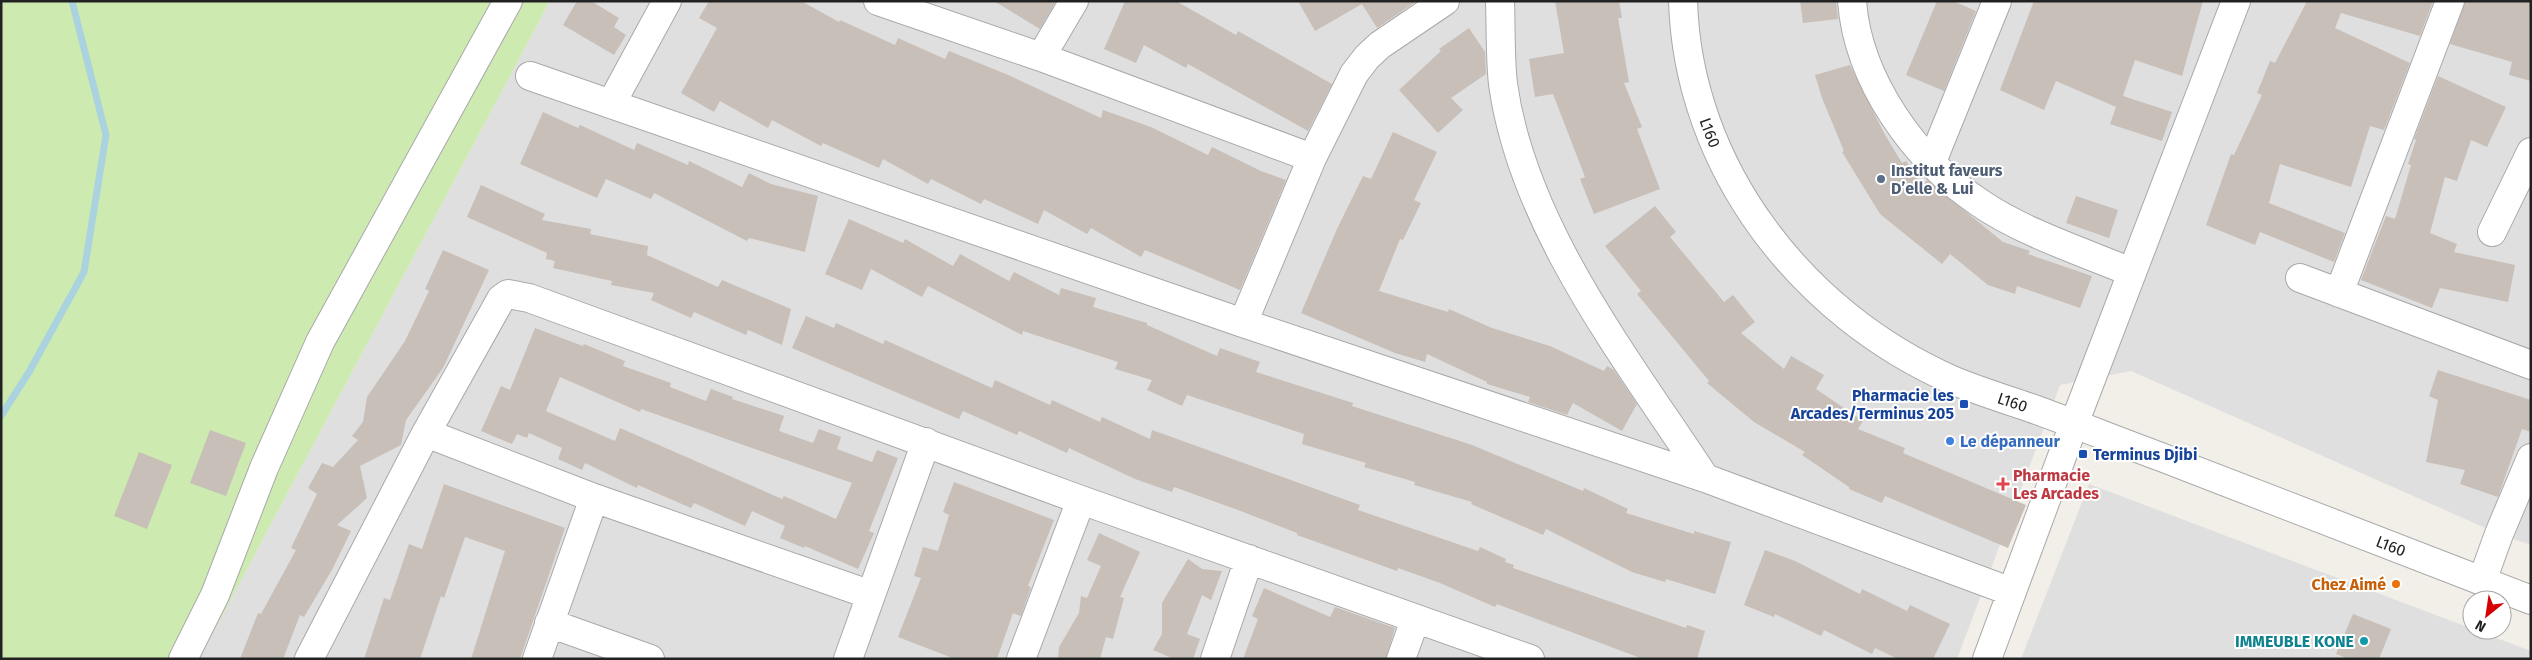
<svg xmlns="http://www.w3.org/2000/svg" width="2532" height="660" viewBox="0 0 2532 660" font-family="'Fira Sans',sans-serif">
  <rect width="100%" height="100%" fill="#f2efe9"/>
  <path fill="#e0dfdf" d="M550 1H2531V545L2499 534 2131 371 2060 385 1957 659H199Z
    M2089 484 2531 651V659H2021Z"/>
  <path fill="#cdebb0" d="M1 1H550L199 659H1Z"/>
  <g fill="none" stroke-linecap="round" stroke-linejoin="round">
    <path stroke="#aad3df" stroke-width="7" d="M1 416 29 372 84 272 106 135 72 1"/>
  </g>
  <path fill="#c7bfb8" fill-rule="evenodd" d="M577 1H591L619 18 614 27 626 35 614 55 563 25Z
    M709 1H801L839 22 840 20 895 45 898 38 945 59 949 51 1006 74 1101 118 1103 110 1151 127 1208 155 1212 147 1261 171 1286 180 1240 290 1145 250 1141 257 1091 228 1087 234 1044 210 1038 224 984 199 981 204 931 179 928 184 883 159 879 168 823 143 821 146 772 120 768 128 720 101 714 112 681 93 717 28 699 18Z
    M994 1H1052L1055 3 1040 29Z
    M1125 1H1176L1236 35 1238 31 1332 84 1308 131 1188 64 1186 68 1144 45 1136 63 1104 49Z
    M1298 1H1417L1377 28 1362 4 1315 31Z
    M1555 1H1619L1622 18H1618L1629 82 1624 83 1642 127 1637 129 1660 189 1594 214 1580 179 1585 177 1553 94 1535 97 1529 59 1564 53Z
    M1800 1H1836L1838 19 1803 23Z
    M1937 1H1953L1976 11 1944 91 1906 75Z
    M2034 1H2203L2182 76 2135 60 2123 96 2172 112 2162 141 2110 124 2116 107 2056 81 2044 110 2000 90Z
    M2307 1H2433L2420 36 2341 13 2335 28 2410 63 2384 130 2370 126 2351 187 2280 164 2269 203 2345 233 2334 262 2260 232 2255 245 2206 225 2231 154 2234 155 2262 95 2257 93 2270 61 2275 63Z
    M2465 1H2531V81L2509 75 2512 62 2450 44Z
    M1469 28 1485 52 1486 74 1451 98 1463 110 1438 133 1399 90 1441 51 1439 49Z
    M1850 65 1884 133 1902 163 1906 161 1922 186 1927 180 2003 242 2030 251 2028 254 2092 276 2080 308 2017 286 2015 294 1988 285 1950 254 1942 264 1880 214 1842 152 1844 151 1822 98 1815 75Z
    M2438 76 2506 107 2487 147 2471 140 2457 181 2445 177 2430 233 2457 244 2454 252 2515 265 2508 302 2440 288 2432 308 2361 280 2386 216 2395 219 2411 165 2408 164 2416 140 2414 139Z
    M543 112 578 128 580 125 634 150 637 143 688 165 689 161 742 187 749 173 771 184 818 196 805 252 749 238 747 241 654 193 651 199 606 179 597 198 520 164Z
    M1393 132 1437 152 1414 200 1421 203 1403 240 1400 239 1379 291 1448 312 1449 309 1492 328 1550 346 1604 371 1607 366 1614 370 1637 404 1622 431 1573 403 1567 415 1528 402 1530 397 1487 384V382L1427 354 1425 362 1395 353 1301 313 1337 229 1363 176 1371 179Z
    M481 185 545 214 542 220 591 229 590 234 648 246 647 255 718 287 722 280 791 309 782 345 748 330 746 335 694 312 691 318 651 300 654 293 611 285 612 281 553 268 555 261 546 259 547 253 467 217Z
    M2076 196 2118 210 2109 238 2066 223Z
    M1655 206 1676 232 1670 237 1724 302 1733 295 1755 322 1741 333 1784 369 1791 356 1824 375 1816 389 1863 421 1858 429 1905 448 1903 453 2026 505 2008 548 1885 496 1882 503 1849 489V487L1802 455 1805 452 1754 422 1707 383 1709 381 1637 294 1641 291 1605 246Z
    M849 219 903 243 905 239 953 266 960 254 1009 281 1014 272 1059 295 1061 288 1096 298 1093 307 1147 323V325L1217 356 1220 348 1260 362 1256 372 1353 403 1352 406 1472 445 1583 491 1584 488 1628 509 1626 513 1694 534V531L1731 542 1715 594 1666 579 1665 582 1632 572 1546 529 1543 535 1471 504 1472 502 1414 485 1415 482 1364 467 1366 463 1302 444 1304 434 1187 395 1182 406 1147 390 1152 380 1115 369 1118 362 1023 331 1022 335 928 286 922 297 871 269 862 290 825 274Z
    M443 250 489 270 443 368 406 420 401 445 360 466 367 498 337 525 351 531 333 568 304 617 300 615 283 659H240L258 613 261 614 296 550 291 548 317 494 308 488 322 463 333 467 358 440 352 436 363 422 367 397 405 341 429 291 425 289Z
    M806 316 834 328 836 323 883 344 885 340 992 388 995 380 1050 405 1052 400 1100 422 1102 417 1150 439 1152 430 1166 435 1360 505 1358 510 1478 551 1480 547 1506 559 1505 562 1514 565 1513 568 1686 628 1687 625 1705 631 1697 659H1643L1497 604 1495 607 1440 583 1398 568 1397 571 1297 535V533L1238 510 1174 487 1172 492 1135 479 1069 448 1067 453 1019 431 1017 435 963 411 959 419 792 348Z
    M535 328 583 346 584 344 625 361 623 366 671 383 670 387 706 401 711 389 733 397 732 399 784 416 779 431 813 443 819 429 841 437 837 449 872 462 877 450 898 458 869 531 874 533 858 569 805 546 804 548 780 538 785 526 752 511 745 526 694 503 691 508 638 485 637 488 585 463 582 470 558 459 562 448 529 433 527 438 517 434 512 444 481 431 501 386 510 390ZM560 377 640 412 641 409 852 483 836 519 784 496 782 499 620 428 615 441 546 411Z
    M2438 370 2531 400V432L2522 429 2498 497 2460 484 2465 470 2426 462 2438 400 2429 396Z
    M210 430 246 443 226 496 190 483Z
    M139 452 172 465 147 529 114 516Z
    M954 482 1054 520 1028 586 1031 587 1021 616 1013 613 997 659H955L898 637 921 578 914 576 923 547 938 551 949 515 943 512Z
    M444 484 565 528 520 659H471L505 551 465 537 444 598 441 596 420 659H364L384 598 390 600 409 544 422 549Z
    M1099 533 1140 552 1120 597 1124 598 1113 639 1106 637 1100 659H1058L1059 647 1079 613 1081 596 1087 598 1101 566 1087 560Z
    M1765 550 1795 561 1860 594 1862 589 1907 611 1910 605 1950 624 1933 659H1898L1875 648 1872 654 1824 630 1821 636 1775 614 1774 617 1744 605Z
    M1188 559 1202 569 1222 571 1211 600 1202 595 1187 634 1200 639 1193 659H1174L1153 650 1162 634V603Z
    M1264 588 1330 617 1335 607 1395 628 1386 659H1243L1258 619 1252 616Z
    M2353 614 2391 629 2379 659H2349L2336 654Z"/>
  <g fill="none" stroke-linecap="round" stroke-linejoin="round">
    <g stroke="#a9a9a9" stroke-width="30">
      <path id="minor" d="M878 1 1041 57 1312 158
        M1500 1C1501 29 1500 57 1503 84 1523 228 1628 360 1705 478
        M1852 1C1858 81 1915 160 1980 203 2022 232 2083 252 2131 272
        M1041 57 1074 1
        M530 76 1243 323 1705 478 2012 592
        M611 104 667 1
        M1931 164 1997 1
        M2492 232 2531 152
        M2300 278 2531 365
        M2339 293 2450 1
        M1243 323 1312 158 1354 74 1367 57 1380 45 1445 1
        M426 433 594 498 871 595
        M2482 581 2499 534 2531 458
        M549 623 650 659
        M183 659 215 595 264 468 320 342 508 1
        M309 659 426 433 501 299 508 294 529 298 1081 500 1530 659
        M537 659 594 498
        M848 659 926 442
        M1021 659 1081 500
        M1215 659 1249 559
        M1401 659 1415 620
        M1987 659 2074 424 2236 1"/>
    </g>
    <g stroke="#a9a9a9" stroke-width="30">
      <g id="tertiary">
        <path id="s1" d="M1683 1C1688 168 1802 314 1952 380 1978 391 2005 399 2031 408 2075 424 2118 441 2161 457 2285 505 2408 552 2531 600"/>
      </g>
    </g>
    <use href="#minor" stroke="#fff" stroke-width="28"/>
    <use href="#tertiary" stroke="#fff" stroke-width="28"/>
  </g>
  <circle fill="#5c6f8a" stroke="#fff" stroke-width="2" cx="1881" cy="179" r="5"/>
  <g fill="#1a4fb4" stroke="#fff" stroke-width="2">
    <rect x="1959" y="399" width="10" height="10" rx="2.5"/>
    <rect x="2078" y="449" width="10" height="10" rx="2.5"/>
  </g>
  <circle fill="#3f7fe0" stroke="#fff" stroke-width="2" cx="1950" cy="441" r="5"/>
  <path fill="#e0444e" stroke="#fff" stroke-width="2" d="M2000.5 476.5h5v5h5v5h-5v5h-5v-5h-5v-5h5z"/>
  <circle fill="#e8710a" stroke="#fff" stroke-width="2" cx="2396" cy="584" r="5"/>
  <circle fill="#0f9aa8" stroke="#fff" stroke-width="2" cx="2364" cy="641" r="5"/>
  <g text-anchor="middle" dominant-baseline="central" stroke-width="4" stroke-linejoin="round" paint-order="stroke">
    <g font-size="16" fill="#222" stroke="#fff">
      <text stroke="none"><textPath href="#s1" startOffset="135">L160</textPath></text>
      <text stroke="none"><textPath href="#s1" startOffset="554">L160</textPath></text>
      <text stroke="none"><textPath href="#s1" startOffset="959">L160</textPath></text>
    </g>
    <g font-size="16" font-weight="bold" fill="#4e5e75" stroke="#fff" text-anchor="start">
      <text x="1891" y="170">Institut faveurs<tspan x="1891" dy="18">D’elle &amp; Lui</tspan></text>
    </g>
    <g font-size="16" font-weight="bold" fill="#164399" stroke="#fff" text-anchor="end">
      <text x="1954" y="395">Pharmacie les<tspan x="1954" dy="18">Arcades/Terminus 205</tspan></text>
      <text x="2093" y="454" text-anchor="start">Terminus Djibi</text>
    </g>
    <g font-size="16" font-weight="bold" fill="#366cbe" stroke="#fff" text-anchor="start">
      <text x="1960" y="441">Le dépanneur</text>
    </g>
    <g font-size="16" font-weight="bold" fill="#be3a42" stroke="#fff" text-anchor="start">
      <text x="2013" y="475">Pharmacie<tspan x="2013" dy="18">Les Arcades</tspan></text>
    </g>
    <g font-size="16" font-weight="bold" fill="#c56008" stroke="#fff" text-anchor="end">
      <text x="2386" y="584">Chez Aimé</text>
    </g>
    <g font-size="16" font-weight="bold" fill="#0d838f" stroke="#fff" text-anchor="end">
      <text x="2354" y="641">IMMEUBLE KONE</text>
    </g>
  </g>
  <rect width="2532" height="660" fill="none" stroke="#222222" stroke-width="5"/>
  <g transform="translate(2487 615) rotate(210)"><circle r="24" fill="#ffffff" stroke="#a7a7a7"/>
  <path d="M0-4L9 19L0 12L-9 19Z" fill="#d40000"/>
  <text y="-8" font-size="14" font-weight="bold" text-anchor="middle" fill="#222222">N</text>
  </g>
</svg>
